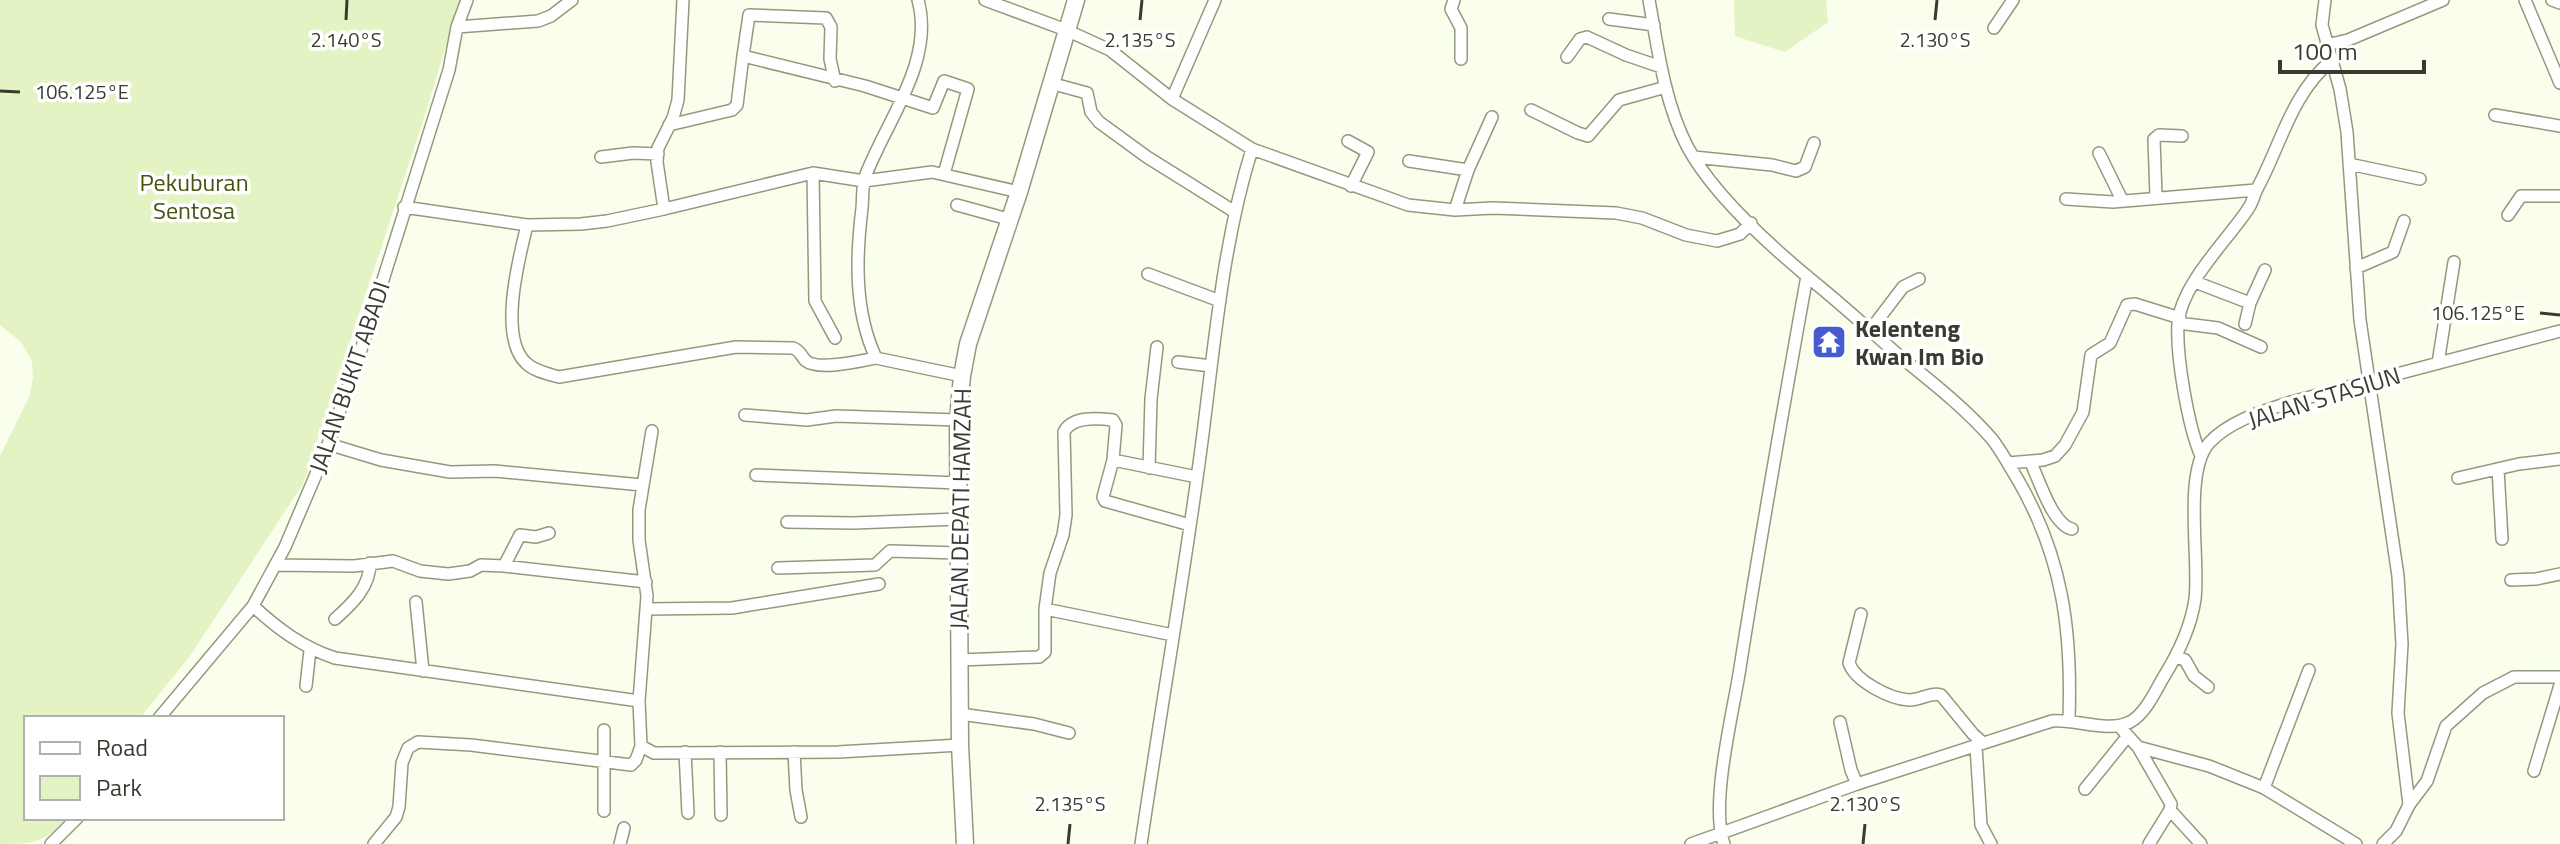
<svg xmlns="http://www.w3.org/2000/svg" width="2560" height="844" viewBox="0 0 2560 844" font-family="'Titillium Web',sans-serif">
  <rect width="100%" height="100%" fill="#f9ffec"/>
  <path fill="#e4f3c3" d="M0 0H460L424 118 303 484 190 656 140 718H26V818H66C45 844 31 844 0 844V456L29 397 33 378 32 361 21 342 0 325Z
    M1734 0H1826L1828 22 1785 52 1735 36Z"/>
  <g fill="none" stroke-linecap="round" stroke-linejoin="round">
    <g stroke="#929a7d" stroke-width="14">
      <path id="street" d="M918 0C935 62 886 121 865 177 862 186 863 198 862 208 856 257 854 311 876 358L962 376
        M985 0 1066 30 1110 50 1172 99 1252 149 1408 205 1455 210 1493 208 1616 213 1642 218 1686 235 1717 241 1740 234 1751 223
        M1454 0 1451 9 1461 28V59
        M1649 0C1658 49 1664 101 1687 146 1713 195 1777 252 1820 287 1848 310 1875 335 1902 358 1933 383 1966 409 1992 439 2002 452 2010 467 2018 480 2063 558 2072 631 2069 719
        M2325 0 2322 25 2340 89 2347 132 2360 320 2398 576 2402 644 2398 713 2409 805
        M2525 0 2560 83
        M2552 0 2560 3
        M1609 19 1654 25
        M457 27 538 21 551 16 572 0
        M1994 28 2013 0
        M2326 45 2348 40 2443 0
        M1567 57 1580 39 1587 37 1626 55 1661 67
        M835 81 830 59 831 27 826 18 749 15 743 56 865 86 933 108 944 81 968 89 944 174
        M1050 83 1087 93 1091 112 1099 122 1147 157 1235 212
        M1172 99 1215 0
        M1531 110 1578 133 1588 136 1619 100 1666 87
        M2495 115 2560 126
        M669 125 732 110 737 105 743 56
        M1348 141 1368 152 1351 186
        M2099 153 2122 200
        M601 157 633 153 658 154
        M1694 157 1772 165 1796 171 1805 167 1814 143
        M1409 161 1468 170
        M2349 164 2420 179
        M813 173 815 301 835 338
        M2156 197 2154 139 2159 135 2182 136
        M2066 199 2113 202 2256 190
        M957 205 1008 219
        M404 207 527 225 581 224 607 221 664 209 813 173 864 181 932 172 1019 192
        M664 209 657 162 658 148 673 118 678 100 683 0
        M1455 210 1468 170 1492 117
        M2508 215 2521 196H2560
        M527 225C519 258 498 337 526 363 534 371 548 374 559 377L736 347 793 348C801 351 800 355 806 361 819 371 861 361 876 358
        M2356 268 2393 252 2404 221
        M1148 274 1220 301
        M2195 282 2250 303 2265 270
        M2178 323 2218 328 2261 347
        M2245 324 2250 303
        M1871 329 1903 287 1919 279
        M1178 362 1211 366
        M2438 363 2454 262
        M745 415 807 420 836 416 958 420
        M328 444 381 460 450 472 495 471 642 485
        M2201 456C2188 426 2176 356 2178 323 2182 283 2227 241 2248 209 2253 202 2254 194 2258 187 2281 144 2292 93 2331 61
        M1113 460 1103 497 1105 501 1190 525
        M2008 463 2043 460 2055 456 2065 445 2083 412 2091 355 2110 343 2127 305 2135 304 2180 318
        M2031 463C2039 480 2053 525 2072 529
        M1149 468 1151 399 1157 347
        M2498 469 2502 539
        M756 475 958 483
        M2458 478 2519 464 2560 459
        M787 522 854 523 958 519
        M275 565 354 566 393 561 420 571 448 574 470 571 481 565 504 566 646 582
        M504 566 520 535 536 537 549 533
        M778 568 875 565 890 551 959 553
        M2511 580 2536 579 2560 574
        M416 602 423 671
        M253 606C278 629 302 647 335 658L639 701 641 746 654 753 838 752 960 745
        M646 609 732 608 879 584
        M1045 609 1173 635
        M1861 614 1849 663C1855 681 1890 699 1909 700 1921 700 1930 692 1941 695L1973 734 1983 743
        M335 619C352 604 370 587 370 563
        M2176 657 2185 660 2194 676 2208 687
        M959 660 1039 657 1045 652V609L1050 573 1063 535 1066 515 1064 432C1072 416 1097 418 1113 420L1116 425 1113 460 1197 477
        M306 686 310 650
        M639 701 647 596 639 540V510L652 431
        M960 714 1034 724 1069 733
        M159 718 253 606 285 547 325 453 360 353 449 70 457 27 467 0
        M1840 722 1851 770 1857 784
        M2119 726 2138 747 2209 766 2264 788 2356 844
        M1976 746 1981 825 1991 844
        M2138 747 2171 804 2170 810 2149 844
        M685 752 688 813
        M720 752 721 815
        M794 752 796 790 801 817
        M2534 771 2560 685
        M2264 788 2309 670
        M2085 789 2127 737
        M2170 810 2201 844
        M604 811V730
        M51 844 77 818
        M374 844 396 817 399 807 402 763 408 748 418 742 471 745 631 765 636 760 641 746
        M620 844 624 828
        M1141 844C1159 722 1180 600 1197 478 1213 368 1219 255 1252 149
        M1691 844 1857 784 2052 721C2077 719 2108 733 2130 722 2145 714 2155 692 2163 678 2178 654 2191 628 2195 599 2200 560 2183 473 2209 443 2229 421 2263 411 2291 402L2560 331
        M1724 844C1710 805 1732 717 1739 674 1760 541 1783 409 1807 276
        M2383 844 2396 831 2409 805 2427 781 2446 726 2483 693 2514 677H2560"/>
    </g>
    <g stroke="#929a7d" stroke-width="19">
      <path id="secondary" d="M965 844 960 745 958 420 962 376 968 344 1019 192 1076 0"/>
    </g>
    <use href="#street" stroke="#fff" stroke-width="11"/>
    <use href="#secondary" stroke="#fff" stroke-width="16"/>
  </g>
  <path fill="none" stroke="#383c30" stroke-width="3" d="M346 20 347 0M1140 20 1142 0M1935 20 1937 0M0 91 20 92M2540 313 2560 315M1068 844 1070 824M1863 844 1865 824"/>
  <defs>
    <g id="temple-square" transform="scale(1.8)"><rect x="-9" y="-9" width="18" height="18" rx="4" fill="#475bcf" stroke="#fff"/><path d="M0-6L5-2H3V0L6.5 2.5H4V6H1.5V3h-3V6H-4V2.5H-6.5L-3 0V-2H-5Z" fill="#fff"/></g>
  </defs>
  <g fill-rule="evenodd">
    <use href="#temple-square" x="1829" y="342"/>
  </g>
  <g text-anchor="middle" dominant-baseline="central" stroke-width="7" stroke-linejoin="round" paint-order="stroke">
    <g font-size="24" fill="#455310" stroke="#fff">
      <text x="194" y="182">Pekuburan<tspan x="194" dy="28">Sentosa</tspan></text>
    </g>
    <g font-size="24" font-weight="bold" fill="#383c30" stroke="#fff" text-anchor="start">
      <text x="1855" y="328">Kelenteng<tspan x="1855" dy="28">Kwan Im Bio</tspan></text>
    </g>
    <g font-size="24" fill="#383c30" stroke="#fff">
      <text transform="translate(349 377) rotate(-71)">JALAN BUKIT ABADI</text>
      <text transform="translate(2324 397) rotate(-17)">JALAN STASIUN</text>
      <text transform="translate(960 509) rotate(-89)">JALAN DEPATI HAMZAH</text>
    </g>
  </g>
  <g font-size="20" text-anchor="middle" fill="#383c30" stroke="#fff" stroke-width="7" stroke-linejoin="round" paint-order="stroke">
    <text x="346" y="47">2.140°S</text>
    <text x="1140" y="47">2.135°S</text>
    <text x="1935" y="47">2.130°S</text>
    <text x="82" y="99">106.125°E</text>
    <text x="2478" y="320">106.125°E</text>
    <text x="1070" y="811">2.135°S</text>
    <text x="1865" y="811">2.130°S</text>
  </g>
  <rect x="24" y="716" width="260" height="104" fill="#ffffff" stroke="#afb1ac" stroke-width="2"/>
  <rect x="40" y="742" width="40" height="12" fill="#ffffff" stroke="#afb1ac" stroke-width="2"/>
  <text x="96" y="756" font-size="24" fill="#383c30">Road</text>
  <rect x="40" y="776" width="40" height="24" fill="#e4f3c3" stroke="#afb1ac" stroke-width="2"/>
  <text x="96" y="796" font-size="24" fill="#383c30">Park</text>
  <path d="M2280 60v12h144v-12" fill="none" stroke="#383c30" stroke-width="4"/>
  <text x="2292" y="60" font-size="24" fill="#383c30" stroke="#ffffff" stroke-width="6" paint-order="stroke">100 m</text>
</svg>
